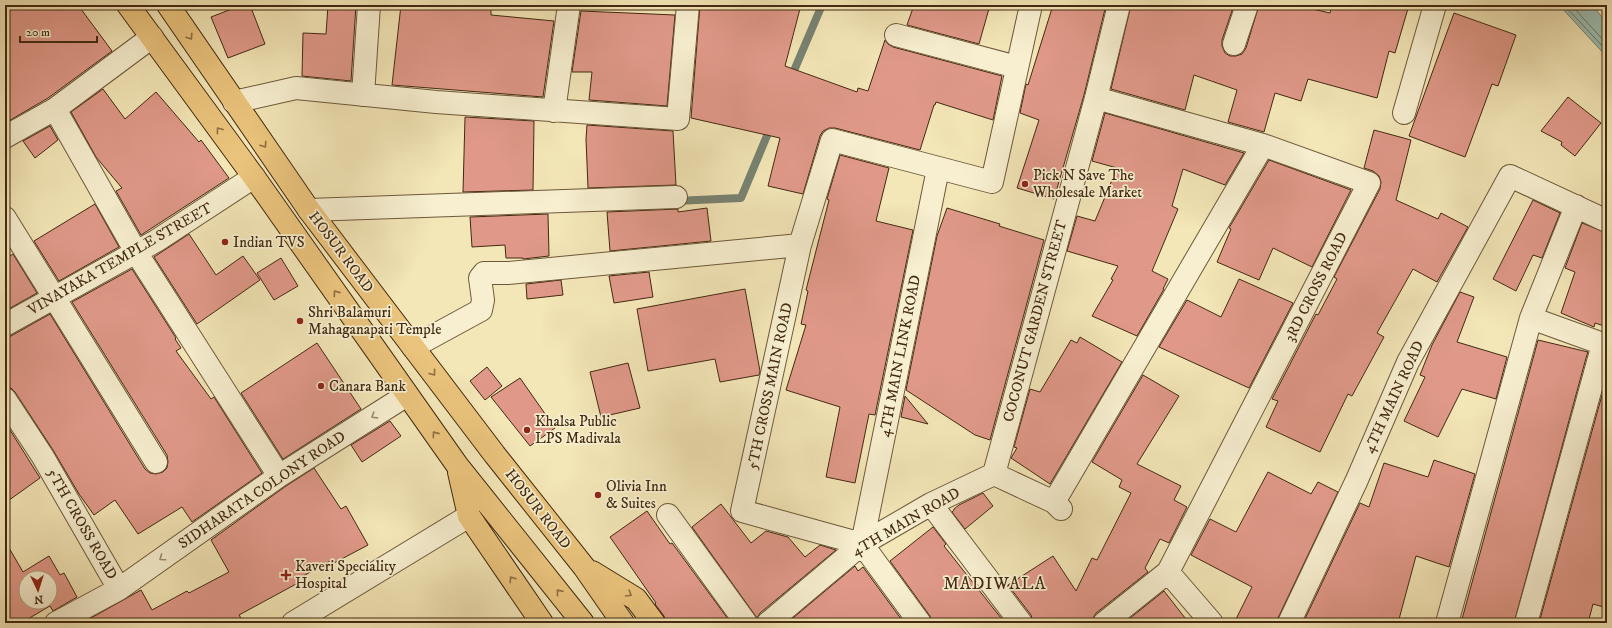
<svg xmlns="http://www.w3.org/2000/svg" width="1612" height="628" viewBox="0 0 1612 628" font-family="'IM FELL DW Pica',serif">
  <rect width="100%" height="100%" fill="#f3e6b7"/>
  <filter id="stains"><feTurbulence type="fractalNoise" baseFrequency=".005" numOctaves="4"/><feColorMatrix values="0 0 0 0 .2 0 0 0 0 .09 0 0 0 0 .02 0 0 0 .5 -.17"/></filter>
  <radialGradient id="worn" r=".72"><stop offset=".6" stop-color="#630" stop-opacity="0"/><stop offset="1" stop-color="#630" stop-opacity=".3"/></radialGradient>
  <path fill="#9cbeb3" stroke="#788272" d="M1559 5H1592L1607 23V57Z"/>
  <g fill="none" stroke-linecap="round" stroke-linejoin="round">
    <path stroke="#6f7462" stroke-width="1" d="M1564 5 1607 51
      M1571 5 1607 44"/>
    <path stroke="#788272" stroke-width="8" d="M790 80 822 5
      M675 201 741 198 771 126"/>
  </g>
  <path fill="#e09989" stroke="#422911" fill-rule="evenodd" d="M5 5H78L112 51 48 98 7 122 5 119Z
    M242 5H250L265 44 228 58 211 17Z
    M328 5H356L351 81 302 76 303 33 326 34Z
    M401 5H475L491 7V15L554 21 543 97 392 85Z
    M700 5H801L785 66 857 92 858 88 868 91 885 40 888 44 893 47 1002 76 993 120 936 102 935 105H934L920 150 835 128H829L823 131 820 136 803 194 768 186 780 138 691 118Z
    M914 5H990L979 44 907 25Z
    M1053 5H1106L1084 95 1054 199 1017 188 1039 120 1020 113 1026 84 1028 85Z
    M1131 5H1234L1222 40V46L1225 53 1230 56H1236L1242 54 1246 48 1259 5H1295L1330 13 1332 5H1409L1395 53 1389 51 1377 98 1308 79 1301 101 1275 93 1264 132 1228 122 1237 90 1194 75 1185 110 1111 89Z
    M581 11 675 15 667 106 589 100 592 72H572Z
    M1454 13 1516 35 1498 86 1492 84 1465 157 1409 136Z
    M103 89 125 119 156 92 199 142 201 140 229 178 141 235 116 191 122 188 96 157 71 112Z
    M1568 97 1601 123 1575 156 1561 145 1562 142 1541 131Z
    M1105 113 1244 153 1225 185 1183 169 1172 206 1178 209 1152 271 1168 279 1163 289H1164L1137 336 1092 316 1113 280 1111 279 1118 266 1067 251 1077 216 1095 221 1117 168 1092 161Z
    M465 117 534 121 533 190 463 192Z
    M587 125 673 131 676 185 588 188 586 139Z
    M50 126 58 140 35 158 23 141Z
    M1374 130 1411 140 1396 200 1438 219 1441 213 1468 227 1437 282 1413 269 1377 333 1384 337 1352 396 1348 394 1320 452 1266 427 1278 401 1272 399 1316 314 1318 315 1337 279 1334 277 1380 189 1381 182 1379 176 1373 171 1364 168Z
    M840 155 889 168 876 221 913 230 875 415 869 414 855 483 826 477 840 407 786 390 806 325 801 324 808 291 806 290 829 200 827 199Z
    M1269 160 1351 190 1312 267 1273 248 1259 280 1217 262 1231 229 1229 228Z
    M1533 200 1560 213 1542 258 1533 255 1516 291 1493 279Z
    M95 204 119 247 59 281 34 241Z
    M707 208 711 241 610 251 607 212 678 209V212Z
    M947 208 1000 224 999 226 1044 240 990 440 975 435 906 390 937 236Z
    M548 214 549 256 523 259V258H506L505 245 472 247 470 217Z
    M1582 223 1607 233V327L1595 323 1594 327 1561 313 1575 272 1565 268Z
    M189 234 216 275 243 256 260 280 197 324 154 257Z
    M13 254 37 293 5 311V259Z
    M281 258 298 286 274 300 257 273Z
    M132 269 176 338 175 339 181 348 176 351 211 399 214 397 262 473 192 522 182 507 138 534 115 500 94 515 79 494 53 450 15 392 11 388 5 387V337L11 336 50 314 145 469 150 473 156 474 163 472 167 468 168 462 167 455 72 302Z
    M649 272 653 297 614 303 609 276Z
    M1239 279 1293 303 1249 388 1159 347 1187 300 1221 317Z
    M561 280 563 295 527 299 526 284Z
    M745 289 760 371 759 375 720 382 715 359 648 371 637 309Z
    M1460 292 1474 297 1457 342 1507 357 1496 399 1462 389 1438 437 1404 421 1425 377 1420 375 1432 345Z
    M1080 337 1122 362 1050 484 1011 458 1017 448 1014 447 1030 389 1040 392 1071 340 1077 343Z
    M1538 340 1588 352 1586 358 1514 623H1461Z
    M317 343 361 409 283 459 241 393Z
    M628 363 640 408 601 417 590 372Z
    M487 367 502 386 485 400 470 381Z
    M1143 375 1179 396 1137 464 1181 486 1174 500 1187 507 1169 543 1160 539 1145 568 1148 572 1096 613 1093 618 1092 623H1033L1031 615 1008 585 1053 556 1076 591 1092 558 1097 560 1131 493 1119 487 1122 480 1092 462Z
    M520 378 555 428 530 446 491 397Z
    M1602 395 1607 397V608L1593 604 1588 623H1539Z
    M905 396 928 424 901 417Z
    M390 421 401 436 362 462 351 445Z
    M5 422 40 478 5 503Z
    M1434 460 1475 474 1449 567 1416 556 1398 623H1303L1360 503 1369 507 1384 463 1428 477Z
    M314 468 341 509 346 506 368 545 334 563 332 560 296 580 298 583 239 615 244 623H82L141 590 152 610 187 591 189 593 229 572 211 540 286 486Z
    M1268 472 1311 494 1318 482 1338 492 1278 618 1277 623H1234L1252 587 1191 555 1210 519 1236 532Z
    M983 493 993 506 965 529 952 512 954 510V509L959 505Z
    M721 504 751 543 766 531 788 537 805 557 820 545 836 550 760 613 757 618 692 527Z
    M647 511 670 544 672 543 731 623H666L664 616 655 604 656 603 610 537Z
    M933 527 946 544 944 546 1005 623H932L930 616 890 561Z
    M5 541 23 572 49 556 60 575 64 573 77 597 53 611 50 606 21 623H5ZM26 578H50V602H26Z
    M855 566 858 571 863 567 904 623H787Z
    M1164 591 1189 623H1124Z"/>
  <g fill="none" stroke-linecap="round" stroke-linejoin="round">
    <g stroke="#6e583a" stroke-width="24">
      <path id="street" d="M896 35 1017 67
        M1234 44 1247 5
        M363 95 369 5
        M1096 98 1263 145 1369 183 1168 572 1104 623
        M234 102 296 88 436 102 678 119 688 5
        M55 109 136 252 279 476
        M554 111 569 5
        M1404 113 1435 5
        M5 137 55 109 152 37
        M309 210 676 197
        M5 218 156 462
        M5 325 156 241 254 177
        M413 347 481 310 483 300 480 278 484 273H508L800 245
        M5 399 43 457 119 589 56 623
        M994 474 1096 98 1119 5
        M994 474 1054 502 1061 509
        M1054 502 1263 145
        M931 504 1021 623
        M668 515 746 623
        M862 544 742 511 800 245 832 140 992 182 1031 5
        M862 544 938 169
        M862 544 920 623
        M1168 572 1212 623
        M119 589 279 476 407 395
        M293 623 469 516
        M768 623 862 544 931 504 994 474
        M1289 623 1356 482 1408 362 1510 176 1607 221
        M1447 623 1531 318 1576 206
        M1526 623 1603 344 1531 318"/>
    </g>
    <g stroke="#422911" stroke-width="24">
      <path id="primary" d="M128 5 254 177 457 465 583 623
        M168 5 309 210 495 455 584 567 623 623
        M459 472 469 516 542 623
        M592 572 636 599 654 623"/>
    </g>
    <use href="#street" stroke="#f7efd0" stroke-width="22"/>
    <use href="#primary" stroke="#eac37c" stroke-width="22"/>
  </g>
  <defs><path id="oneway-chevron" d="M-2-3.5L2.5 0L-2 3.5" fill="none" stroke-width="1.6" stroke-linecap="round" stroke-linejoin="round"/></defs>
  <g stroke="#8e6e41">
    <use href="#oneway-chevron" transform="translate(190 37) rotate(56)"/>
    <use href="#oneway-chevron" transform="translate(219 130) rotate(-126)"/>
    <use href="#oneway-chevron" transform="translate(264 145) rotate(56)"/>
    <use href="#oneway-chevron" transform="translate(336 293) rotate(-125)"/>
    <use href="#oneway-chevron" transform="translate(433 373) rotate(53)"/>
    <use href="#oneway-chevron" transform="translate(435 434) rotate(-125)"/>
    <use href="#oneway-chevron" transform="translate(512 579) rotate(-124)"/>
    <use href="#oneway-chevron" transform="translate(559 592) rotate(-129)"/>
    <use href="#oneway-chevron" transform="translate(629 594) rotate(31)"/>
  </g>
  <g stroke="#9c8c70">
    <use href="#oneway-chevron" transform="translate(374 416) rotate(148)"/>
    <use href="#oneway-chevron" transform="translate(162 558) rotate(145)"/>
  </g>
  <g fill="#8f2418" stroke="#f7efd0" stroke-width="1.5">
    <circle cx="1025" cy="184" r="4"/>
    <circle cx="225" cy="242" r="4"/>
    <circle cx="300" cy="321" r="4"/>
    <circle cx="321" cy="386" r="4"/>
    <circle cx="527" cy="430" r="4"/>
    <circle cx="598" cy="495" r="4"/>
    <path d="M284 569h4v4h4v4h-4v4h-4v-4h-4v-4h4z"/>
  </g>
  <g text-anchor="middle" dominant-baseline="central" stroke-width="3.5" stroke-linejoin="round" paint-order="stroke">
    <g font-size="15" fill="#422911" stroke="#f7efd0" text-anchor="start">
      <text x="1033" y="175">Pick N Save The<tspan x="1033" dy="17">Wholesale Market</tspan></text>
      <text x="233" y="242">Indian TVS</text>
      <text x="308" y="312">Shri Balamuri<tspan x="308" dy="17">Mahaganapati Temple</tspan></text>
      <text x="329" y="386">Canara Bank</text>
      <text x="535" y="421">Khalsa Public<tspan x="535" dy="17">LPS Madivala</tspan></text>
      <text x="606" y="486">Olivia Inn<tspan x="606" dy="17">&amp; Suites</tspan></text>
      <text x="295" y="566">Kaveri Speciality<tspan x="295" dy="17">Hospital</tspan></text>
    </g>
    <g font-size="15" fill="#422911" stroke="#f7efd0">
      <text transform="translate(341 252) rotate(53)">HOSUR ROAD</text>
      <text transform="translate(120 259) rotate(-30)">VINAYAKA TEMPLE STREET</text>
      <text transform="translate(1316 287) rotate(-63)">3RD CROSS ROAD</text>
      <text transform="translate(1035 321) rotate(-75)">COCONUT GARDEN STREET</text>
      <text transform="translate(900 356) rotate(-79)">4TH MAIN LINK ROAD</text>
      <text transform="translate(770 386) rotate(-78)">5TH CROSS MAIN ROAD</text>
      <text transform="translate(1394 397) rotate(-65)">4TH MAIN ROAD</text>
      <text transform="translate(262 490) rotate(-34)">SIDHARATA COLONY ROAD</text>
      <text transform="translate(538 509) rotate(52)">HOSUR ROAD</text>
      <text transform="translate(906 522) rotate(-30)">4TH MAIN ROAD</text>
      <text transform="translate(82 524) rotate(60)">5TH CROSS ROAD</text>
    </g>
    <g font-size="17" letter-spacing="1" fill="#422911" stroke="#f7efd0">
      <text x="995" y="584">MADIWALA</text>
    </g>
  </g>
  <rect width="1612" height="628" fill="none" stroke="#f3e6b7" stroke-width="20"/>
  <rect x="6" y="6" width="1600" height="616" fill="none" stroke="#422911" stroke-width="2"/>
  <rect x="10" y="10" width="1592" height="608" fill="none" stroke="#422911"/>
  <g transform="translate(38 590) rotate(176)"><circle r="19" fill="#f7efd0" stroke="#afa084"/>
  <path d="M0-3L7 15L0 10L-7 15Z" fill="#8f2418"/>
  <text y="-6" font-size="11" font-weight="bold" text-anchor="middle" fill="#422911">N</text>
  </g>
  <path d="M20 36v6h77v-6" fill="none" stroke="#422911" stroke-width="2"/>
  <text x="26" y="36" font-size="12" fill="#422911" stroke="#f7efd0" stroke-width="3" paint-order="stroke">20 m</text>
  <rect width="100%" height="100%" filter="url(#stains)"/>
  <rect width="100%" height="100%" fill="url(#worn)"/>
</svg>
